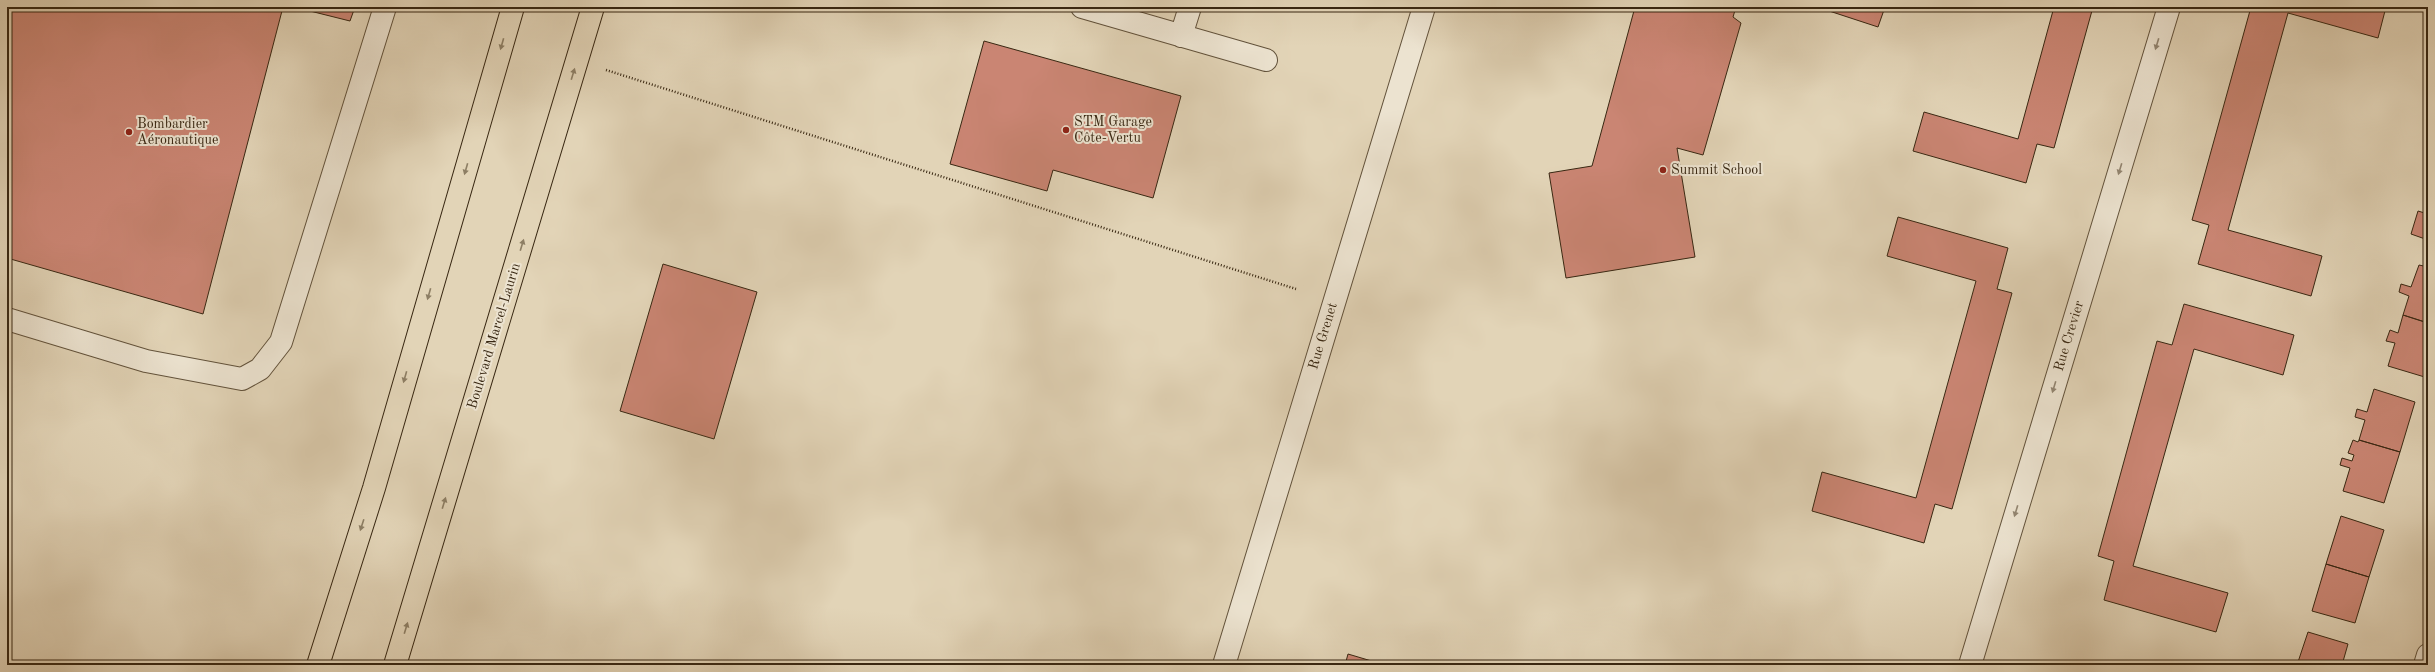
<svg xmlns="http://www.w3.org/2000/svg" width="2435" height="672" viewBox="0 0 2435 672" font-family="'Old Standard TT',serif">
  <rect width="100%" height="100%" fill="#e2d4b7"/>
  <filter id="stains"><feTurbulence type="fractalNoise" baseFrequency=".005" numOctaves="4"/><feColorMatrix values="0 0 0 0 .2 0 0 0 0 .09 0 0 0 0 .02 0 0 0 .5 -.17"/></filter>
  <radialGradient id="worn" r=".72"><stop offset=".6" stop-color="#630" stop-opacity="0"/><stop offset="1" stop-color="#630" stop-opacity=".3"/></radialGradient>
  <path fill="#ca8573" stroke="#382712" d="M7 7H283L203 314 7 258Z
    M294 7H355L350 21Z
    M1635 7H1736L1733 17 1741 23 1703 155 1677 148 1695 257 1566 278 1549 173 1592 166Z
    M1817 7H1885L1878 27Z
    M2054 7H2093L2054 148 2037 144 2026 183 1913 151 1924 112 2018 139Z
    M2251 7 2266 9 2267 7H2386L2378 38 2288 13 2228 230 2322 256 2311 296 2198 264 2209 225 2192 220Z
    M984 41 1181 96 1153 198 1053 170 1047 191 950 164Z
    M2418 211 2428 214V240L2411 234Z
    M1898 217 2008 248 1997 289 2012 293 1952 509 1935 504 1924 543 1812 511 1822 472 1916 498 1976 281 1887 256Z
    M663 264 757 292 714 439 620 411Z
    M2419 265 2428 267V323L2403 315 2409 296 2399 292 2401 284 2411 287Z
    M2184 304 2294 335 2283 375 2194 349 2133 566 2228 593 2216 632 2104 600 2114 561 2098 556 2157 341 2172 345Z
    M2403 315 2428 323V378L2388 366 2395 343 2386 341 2390 330 2398 333Z
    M2374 389 2415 402 2400 452 2359 440 2365 420 2355 417 2357 409 2367 412Z
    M2353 440 2358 442 2359 440 2400 452 2384 503 2343 491 2350 468 2340 465 2342 458 2352 461 2354 455 2348 453Z
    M2341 516 2384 530 2369 577 2326 564Z
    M2326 564 2369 577 2355 623 2312 611Z
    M2308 632 2348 644 2342 665H2297Z
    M1348 654 1385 665H1345Z"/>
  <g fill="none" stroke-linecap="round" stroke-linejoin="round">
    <g stroke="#62523b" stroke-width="24">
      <path id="minor" d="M1082 7 1266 60
        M1181 36 1190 7
        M7 319 146 361 242 379 260 369 281 342 385 7
        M1224 665 1424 7
        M1970 665 2169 7
        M2425 665 2428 655"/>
    </g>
    <g stroke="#382712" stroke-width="24">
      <path id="major" d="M318 665 374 488 513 7
        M395 665 593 7"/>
    </g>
    <path stroke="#382712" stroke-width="2.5" stroke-dasharray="1 2" stroke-linecap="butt" d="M606 70 1296 289"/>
    <use href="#minor" stroke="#ece3d0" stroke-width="22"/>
    <use href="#major" stroke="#e2d4b7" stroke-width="22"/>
  </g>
  <defs><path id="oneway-solid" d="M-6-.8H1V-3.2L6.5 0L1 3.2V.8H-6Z"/></defs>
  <g fill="#8d7e64">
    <use href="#oneway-solid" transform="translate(502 44) rotate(106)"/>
    <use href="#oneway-solid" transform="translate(573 74) rotate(-73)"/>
    <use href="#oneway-solid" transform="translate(466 169) rotate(106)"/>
    <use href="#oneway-solid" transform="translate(522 245) rotate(-73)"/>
    <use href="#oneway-solid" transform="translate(429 294) rotate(106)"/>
    <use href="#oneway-solid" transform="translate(405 377) rotate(106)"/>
    <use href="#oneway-solid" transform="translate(444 503) rotate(-73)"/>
    <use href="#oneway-solid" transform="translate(362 525) rotate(108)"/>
    <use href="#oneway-solid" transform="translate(406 628) rotate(-73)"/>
  </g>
  <g fill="#928571">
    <use href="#oneway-solid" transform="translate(2157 44) rotate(107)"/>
    <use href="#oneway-solid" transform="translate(2120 169) rotate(107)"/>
    <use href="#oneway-solid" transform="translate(2054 387) rotate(107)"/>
    <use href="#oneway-solid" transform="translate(2016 511) rotate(107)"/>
  </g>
  <g fill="#8f2418" stroke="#ece3d0" stroke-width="1.5">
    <circle cx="1066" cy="130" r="4"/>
    <circle cx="129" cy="132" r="4"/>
    <circle cx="1663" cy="170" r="4"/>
  </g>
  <g text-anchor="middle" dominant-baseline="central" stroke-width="4" stroke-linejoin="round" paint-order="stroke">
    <g font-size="14" fill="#382712" stroke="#ece3d0" text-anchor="start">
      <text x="1074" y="122">STM Garage<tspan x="1074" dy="16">Côte-Vertu</tspan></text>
      <text x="137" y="124">Bombardier<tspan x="137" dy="16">Aéronautique</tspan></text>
      <text x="1671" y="170">Summit School</text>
    </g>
    <g font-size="14" fill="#382712" stroke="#ece3d0">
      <text transform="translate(494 336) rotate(-73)">Boulevard Marcel-Laurin</text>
      <text transform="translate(1323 336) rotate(-73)">Rue Grenet</text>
      <text transform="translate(2069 336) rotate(-73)">Rue Crevier</text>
    </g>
  </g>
  <rect width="2435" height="672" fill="none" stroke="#e2d4b7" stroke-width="24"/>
  <rect x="8" y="8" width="2419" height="656" fill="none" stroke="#382712" stroke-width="2"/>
  <rect x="12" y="12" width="2411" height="648" fill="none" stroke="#382712"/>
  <rect width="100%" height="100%" filter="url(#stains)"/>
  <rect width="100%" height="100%" fill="url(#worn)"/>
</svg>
